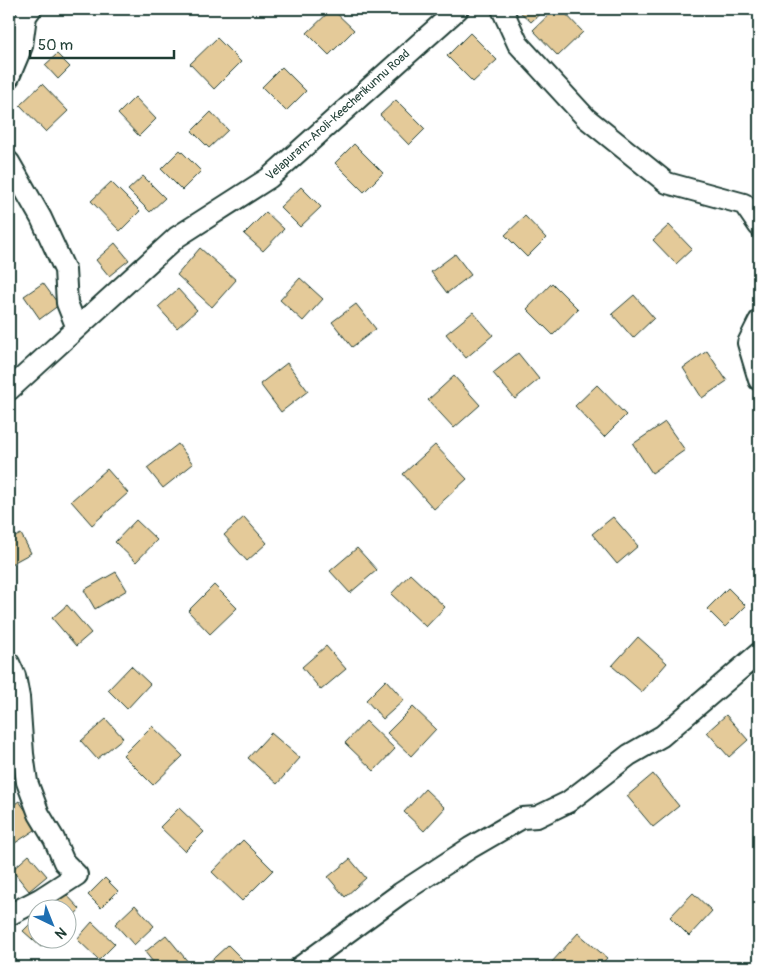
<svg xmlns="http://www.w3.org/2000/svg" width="768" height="976" viewBox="0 0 768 976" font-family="Pangolin,sans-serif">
  <rect width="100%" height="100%" fill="#fff"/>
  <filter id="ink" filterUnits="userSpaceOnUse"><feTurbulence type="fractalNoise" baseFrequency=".02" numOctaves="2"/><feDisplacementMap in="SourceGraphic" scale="10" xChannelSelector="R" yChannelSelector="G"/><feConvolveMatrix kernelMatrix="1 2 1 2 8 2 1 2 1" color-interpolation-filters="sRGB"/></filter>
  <g filter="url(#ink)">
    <path fill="#e4ca99" stroke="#1f3d34" d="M332 9 354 30 329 55 307 33Z
      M517 9H545L531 22Z
      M555 9H561L583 32 558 56 533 30Z
      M470 33 497 60 473 82 447 56Z
      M217 38 241 62 214 89 190 64Z
      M57 54 70 67 58 79 45 65Z
      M282 67 306 91 286 111 262 87Z
      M42 84 68 111 46 132 20 105Z
      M135 97 156 119 139 136 118 114Z
      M396 100 425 129 409 145 380 115Z
      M211 112 228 130 209 148 192 131Z
      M354 144 383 173 364 192 335 163Z
      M180 150 201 171 182 190 161 169Z
      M143 176 165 198 150 212 128 190Z
      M111 182 140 211 120 231 91 201Z
      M301 187 321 207 300 227 280 207Z
      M266 212 284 229 263 251 244 234Z
      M525 216 546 238 527 257 505 235Z
      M669 225 692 249 676 264 653 240Z
      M115 243 129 260 109 276 96 260Z
      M200 248 236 280 212 307 177 275Z
      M455 254 471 275 447 293 431 272Z
      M300 278 323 299 303 321 280 300Z
      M43 283 59 305 40 319 24 296Z
      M552 283 578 309 553 335 527 309Z
      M178 289 197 310 177 328 158 307Z
      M634 295 654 318 633 338 612 314Z
      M356 304 376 329 352 347 332 322Z
      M473 312 493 335 466 358 446 334Z
      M707 351 727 381 702 398 683 368Z
      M518 353 539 379 515 399 493 373Z
      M287 363 308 391 281 412 260 384Z
      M454 376 480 405 454 428 428 400Z
      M597 385 626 415 604 437 575 406Z
      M665 422 685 450 652 473 633 444Z
      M178 444 193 464 163 488 147 468Z
      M435 445 467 479 434 509 403 474Z
      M107 469 128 493 92 525 71 501Z
      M244 517 267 543 247 561 224 535Z
      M613 517 638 546 617 564 592 534Z
      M136 520 157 540 136 562 115 542Z
      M21 534 31 553 9 565V540Z
      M357 548 377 570 350 593 330 571Z
      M116 572 127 590 95 609 84 590Z
      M410 574 445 607 426 627 391 594Z
      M214 585 237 608 210 634 188 611Z
      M728 588 746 606 725 627 707 609Z
      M67 605 91 633 76 646 52 618Z
      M638 637 667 663 642 692 612 666Z
      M326 646 346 669 321 690 302 667Z
      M131 666 150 684 127 709 108 690Z
      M386 680 404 700 383 719 366 700Z
      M413 707 436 729 411 756 387 733Z
      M726 715 748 740 729 757 707 732Z
      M106 719 123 738 97 759 81 741Z
      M366 721 395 749 374 771 345 743Z
      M152 726 183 756 153 785 123 755Z
      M271 733 300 758 277 784 248 758Z
      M653 774 679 806 653 827 627 796Z
      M425 789 445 808 424 831 404 812Z
      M19 801 38 828 9 847V808Z
      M179 808 204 832 185 851 160 827Z
      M243 840 273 870 242 901 212 872Z
      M29 855 47 876 29 891 12 870Z
      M350 859 366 878 345 897 328 877Z
      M105 878 118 891 101 908 88 895Z
      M64 892 80 909 68 922V908H52L50 906Z
      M693 893 712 911 689 936 670 917Z
      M135 905 154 926 134 945 115 924Z
      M38 916V938H49L41 947 23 931Z
      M92 922 115 944 99 960 77 939Z
      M578 933 607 958 599 967H556L551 963Z
      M166 935 189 963 184 967H157L145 952Z
      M228 945 250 967H204Z"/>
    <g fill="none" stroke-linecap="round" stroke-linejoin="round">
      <g stroke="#1f3d34" stroke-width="24">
        <path id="street" d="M502 9 518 44 586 118 667 183 744 204 759 226
          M9 77 22 46 26 16 31 9
          M9 162 41 218 65 270 67 303 77 328
          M759 321 748 343 759 380
          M9 390 177 237 269 178 458 9
          M9 663 15 676 19 697 23 754 27 782 39 814 54 839 64 862 77 875 40 899 9 915
          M300 967 401 893 470 848 522 818 537 817 568 802 629 755 662 736 759 653"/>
      </g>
      <use href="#street" stroke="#fff" stroke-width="20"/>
    </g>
  </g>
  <g text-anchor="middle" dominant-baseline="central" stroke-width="5" stroke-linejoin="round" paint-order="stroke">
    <g font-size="12" fill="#1f3d34" stroke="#fff">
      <text transform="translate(338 115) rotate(-42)">Velapuram-Aroli-Keecherikunnu Road</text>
    </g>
  </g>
  <rect width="768" height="976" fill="none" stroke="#fff" stroke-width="30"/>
  <rect x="15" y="15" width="738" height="946" fill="none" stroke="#1f3d34" stroke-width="2" filter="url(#ink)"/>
  <g transform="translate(52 924) rotate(137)"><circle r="24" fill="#ffffff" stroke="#a5b1ae"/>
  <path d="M0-4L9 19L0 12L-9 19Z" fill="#1f6fb2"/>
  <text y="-8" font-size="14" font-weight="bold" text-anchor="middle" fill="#1f3d34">N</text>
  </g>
  <path d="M30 50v8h144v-8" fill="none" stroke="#1f3d34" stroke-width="2.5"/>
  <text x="38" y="50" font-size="15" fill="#1f3d34" stroke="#ffffff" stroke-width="4" paint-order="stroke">50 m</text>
</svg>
